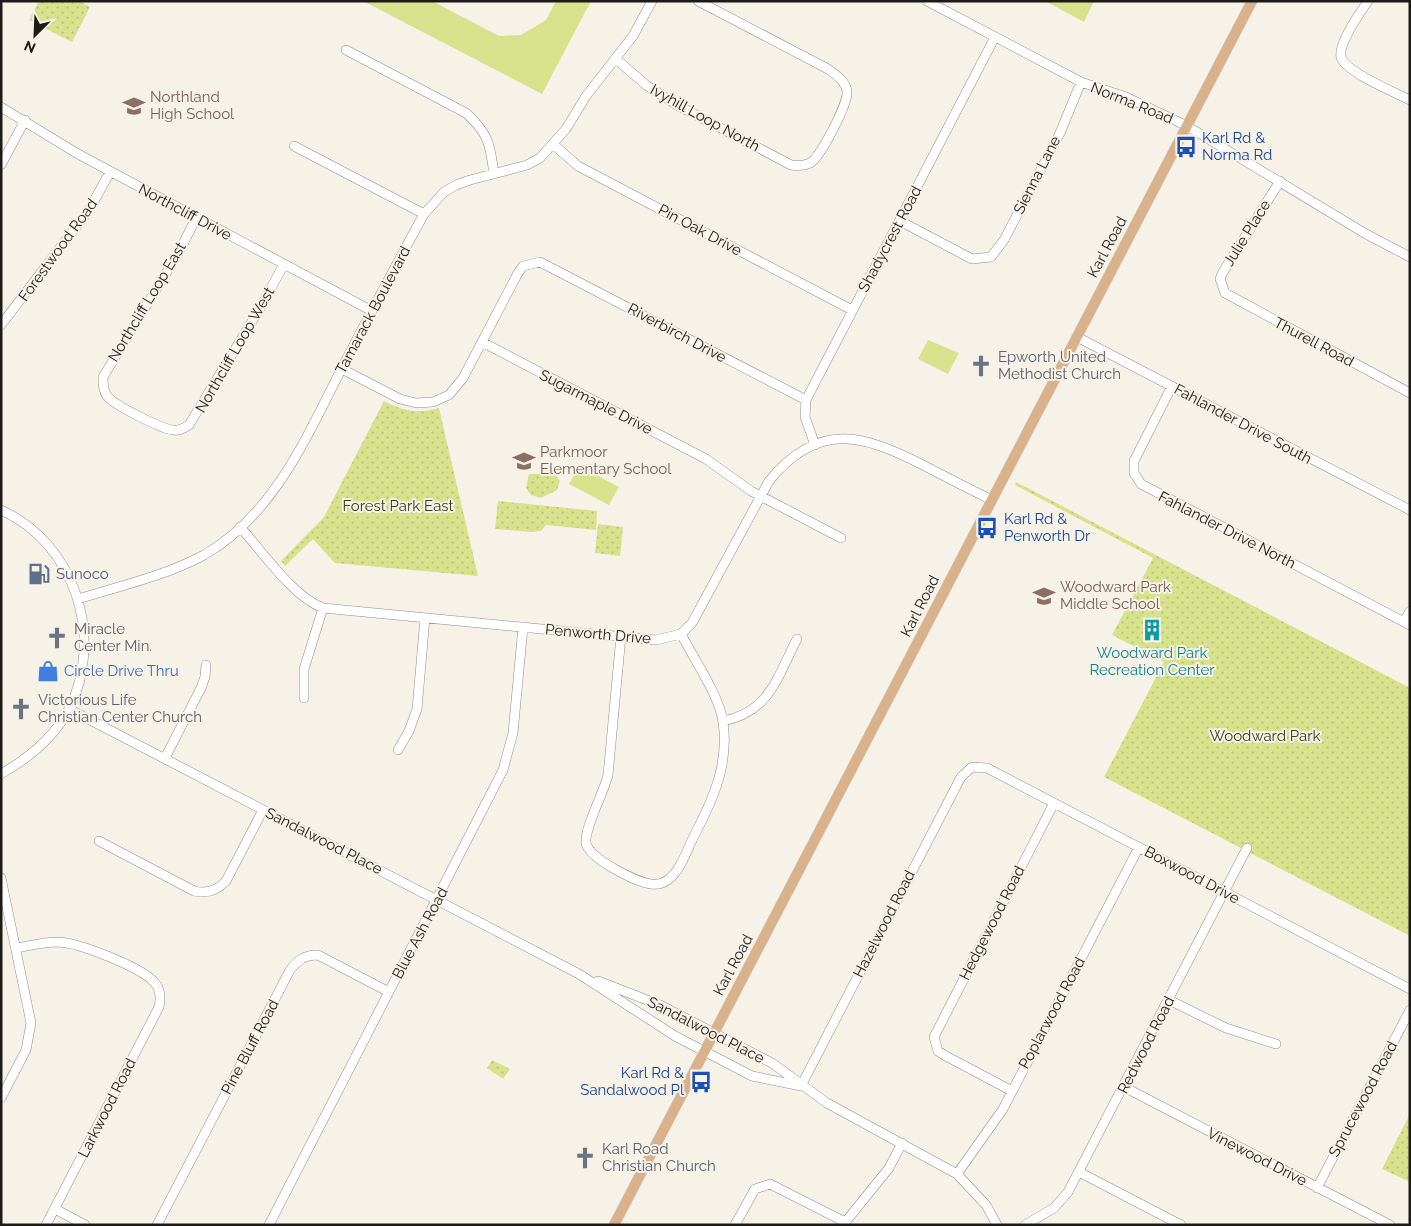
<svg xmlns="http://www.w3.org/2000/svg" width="1411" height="1226" viewBox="0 0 1411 1226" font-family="Raleway,sans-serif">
  <defs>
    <pattern id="park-dots" width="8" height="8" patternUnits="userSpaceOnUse" patternTransform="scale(1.25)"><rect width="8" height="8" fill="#d7e28c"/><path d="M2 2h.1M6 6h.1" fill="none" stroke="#b8c178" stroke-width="1.8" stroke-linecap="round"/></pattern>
  </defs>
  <rect width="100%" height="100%" fill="#f6f2e8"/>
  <path fill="#d7e28c" d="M363 1H432L499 36 521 35 546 20 556 1H591L542 94Z
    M1045 1H1094L1084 22Z
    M928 340 959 353 948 374 918 359Z
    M579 466 619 487 609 505 569 484Z"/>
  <path fill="url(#park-dots)" d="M39 1H79L90 7 72 42 29 20Z
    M384 401C402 411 419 414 439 408L478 576 335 563 313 539 285 566 281 561 324 517Z
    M549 468 560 481 557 490 541 498 531 495 526 488 529 474H538Z
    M1016 482 1410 688V936L1104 777 1164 662 1112 635 1153 558 1015 485Z
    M498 501 597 511 596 530 546 525 541 531 531 532 495 529Z
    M598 524 623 527 620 556 595 553Z
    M492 1060 510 1069 503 1079 487 1068Z
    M1410 1114V1182L1382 1169Z"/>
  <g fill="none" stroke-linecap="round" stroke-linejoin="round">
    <g stroke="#918e85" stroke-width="10">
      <path id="minor" d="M927 1 1081 82 1126 97 1187 126 1366 234 1410 257
        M1368 1C1360 13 1338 43 1341 57 1345 72 1396 93 1410 100
        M346 50 466 113C489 134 490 144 494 174
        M616 59 646 85 677 105 791 165C798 166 804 166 810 163 820 158 848 104 847 92 846 81 836 75 828 69L698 1
        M1 107 78 154 372 311
        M553 144 578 166 852 310
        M294 146 424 214
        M1 165 25 120
        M1280 181 1223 272 1220 279 1225 293 1410 393
        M196 218 179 252 103 377C103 384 103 390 107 396 114 405 163 430 174 430 180 431 184 428 189 425L262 305 284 264
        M900 221 972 259 991 257 1004 240 1060 133 1081 82
        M1 325 89 210 110 172
        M1077 337 1410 510
        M482 342 706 459 751 491 841 538
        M342 369 400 399 416 403 433 402 449 395 463 378 518 273 523 266 540 262 806 400
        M1172 386 1134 461V473L1141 484 1410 625
        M815 445 805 417 806 400 995 37
        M1 510C75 543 105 638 69 709 54 738 29 758 1 774
        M240 527C263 552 292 596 323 608L656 640 681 634 692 623 769 481C818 421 862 434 923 465 946 477 969 489 992 500
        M78 599C120 586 165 576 204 555 274 515 307 436 342 368 369 316 396 265 424 214L444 192 456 185 470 180 527 165 540 158 566 129 586 96 633 36 652 1
        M1404 622 1410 611
        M621 636 608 775C604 792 584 829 586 843 588 858 636 882 651 884 657 885 664 883 669 879 681 870 688 847 695 834 714 798 729 763 723 722 720 697 693 657 681 634
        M304 698V669L323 608
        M69 709 579 974 675 1036 752 1076 801 1086
        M723 721C770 712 777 677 797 639
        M398 750 409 731 417 709 425 618
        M165 758 201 688 205 677 206 665
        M99 841 194 891C207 894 217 891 226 881L263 810
        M1 878 31 1023 26 1050 1 1098
        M17 948C31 945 45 942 59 942 79 943 141 967 154 982 161 989 161 998 159 1007L46 1225
        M598 981 660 1005 772 1063 827 1103 957 1174 986 1205 997 1225
        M1169 1000 1226 1028 1276 1044
        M801 1086 961 777 972 767 987 768 1410 989
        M1124 1087 1390 1225
        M1012 1091 944 1055 938 1051 934 1037 1054 803
        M1079 1172 1181 1225
        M957 1174 1003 1109 1139 847
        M1317 1188 1410 1010
        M55 1209 85 1225
        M157 1225 290 970C298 960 304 955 318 955L389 992
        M269 1225 503 770 513 733 523 627
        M735 1225 755 1189 770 1184 845 1222
        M843 1225 889 1168 902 1143
        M1025 1225 1054 1208 1068 1192 1247 848"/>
    </g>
    <g stroke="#d2d1d1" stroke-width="11">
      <path id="major" d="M614 1225 1252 1"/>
    </g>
    <use href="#minor" stroke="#fff" stroke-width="9"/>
    <use href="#major" stroke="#d9b28b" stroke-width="10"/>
  </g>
  <defs>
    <g id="school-bare" transform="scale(1.725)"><path d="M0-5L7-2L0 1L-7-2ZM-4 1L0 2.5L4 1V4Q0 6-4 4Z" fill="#8d6e63" stroke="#f6f2e8" stroke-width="2.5" paint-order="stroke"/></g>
    <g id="bus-bare" transform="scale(1.725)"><path d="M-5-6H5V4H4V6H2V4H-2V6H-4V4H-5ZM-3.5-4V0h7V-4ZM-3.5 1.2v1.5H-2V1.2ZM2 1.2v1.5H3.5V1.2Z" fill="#1a4fb4" stroke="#f6f2e8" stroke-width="2.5" paint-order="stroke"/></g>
    <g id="church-bare" transform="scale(1.725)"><path d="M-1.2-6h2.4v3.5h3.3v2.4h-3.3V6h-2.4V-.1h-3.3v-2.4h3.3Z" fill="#6b7280" stroke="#f6f2e8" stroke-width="2.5" paint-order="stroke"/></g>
    <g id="fuel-bare" transform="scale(1.725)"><path d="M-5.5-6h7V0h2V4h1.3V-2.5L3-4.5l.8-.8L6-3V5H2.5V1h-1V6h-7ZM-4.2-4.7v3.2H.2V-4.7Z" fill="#5c6f8a" stroke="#f6f2e8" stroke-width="2.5" paint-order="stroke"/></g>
    <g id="building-bare" transform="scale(1.725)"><path d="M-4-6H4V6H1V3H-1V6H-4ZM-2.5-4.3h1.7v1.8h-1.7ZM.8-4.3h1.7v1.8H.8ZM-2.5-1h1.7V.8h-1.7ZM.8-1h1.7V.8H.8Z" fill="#0f9aa8" stroke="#f6f2e8" stroke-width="2.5" paint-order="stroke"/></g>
    <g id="shop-bare" transform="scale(1.725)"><path d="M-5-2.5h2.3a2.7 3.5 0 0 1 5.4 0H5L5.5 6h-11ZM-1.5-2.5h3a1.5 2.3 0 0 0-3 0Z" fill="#3f7fe0" stroke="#f6f2e8" stroke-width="2.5" paint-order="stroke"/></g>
  </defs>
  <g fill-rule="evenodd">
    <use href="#school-bare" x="134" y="106"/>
    <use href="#bus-bare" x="1186" y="147"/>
    <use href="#church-bare" x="981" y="366"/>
    <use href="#school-bare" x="524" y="461"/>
    <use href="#bus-bare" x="987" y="528"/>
    <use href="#fuel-bare" x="39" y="574"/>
    <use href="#school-bare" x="1044" y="596"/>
    <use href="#building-bare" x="1152" y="630"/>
    <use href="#church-bare" x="57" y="638"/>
    <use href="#shop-bare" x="48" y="671"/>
    <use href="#church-bare" x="21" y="709"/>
    <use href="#bus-bare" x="701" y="1082"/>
    <use href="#church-bare" x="585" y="1158"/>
  </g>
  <g text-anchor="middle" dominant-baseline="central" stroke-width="4" stroke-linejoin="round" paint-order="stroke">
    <g font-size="15" fill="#785e54" stroke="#f6f2e8" text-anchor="start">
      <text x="150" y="97">Northland<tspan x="150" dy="17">High School</tspan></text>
      <text x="540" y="452">Parkmoor<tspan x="540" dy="17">Elementary School</tspan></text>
      <text x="1060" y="587">Woodward Park<tspan x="1060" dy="17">Middle School</tspan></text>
    </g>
    <g font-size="15" fill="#1d1b18" stroke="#f6f2e8">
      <text transform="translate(1132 103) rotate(22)">Norma Road</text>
      <text transform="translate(705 118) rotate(29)">Ivyhill Loop North</text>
      <text transform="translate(1037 175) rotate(-63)">Sienna Lane</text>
      <text transform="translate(185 212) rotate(28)">Northcliff Drive</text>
      <text transform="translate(700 230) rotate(28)">Pin Oak Drive</text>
      <text transform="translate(1247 233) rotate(-58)">Julie Place</text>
      <text transform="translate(890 239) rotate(-62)">Shadycrest Road</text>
      <text transform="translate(1107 247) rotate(-62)">Karl Road</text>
      <text transform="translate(58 250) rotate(-54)">Forestwood Road</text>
      <text transform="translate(147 302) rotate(-59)">Northcliff Loop East</text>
      <text transform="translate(373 310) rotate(-62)">Tamarack Boulevard</text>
      <text transform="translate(677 333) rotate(28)">Riverbirch Drive</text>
      <text transform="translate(1314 342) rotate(28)">Thurell Road</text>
      <text transform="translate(235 350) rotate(-60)">Northcliff Loop West</text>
      <text transform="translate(596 402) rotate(27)">Sugarmaple Drive</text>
      <text transform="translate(1243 424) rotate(28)">Fahlander Drive South</text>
      <text transform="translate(1227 530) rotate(27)">Fahlander Drive North</text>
      <text transform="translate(920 606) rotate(-63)">Karl Road</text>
      <text transform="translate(598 634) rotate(5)">Penworth Drive</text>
      <text transform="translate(324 841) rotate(27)">Sandalwood Place</text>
      <text transform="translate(1192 875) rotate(28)">Boxwood Drive</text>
      <text transform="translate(992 923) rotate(-63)">Hedgewood Road</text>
      <text transform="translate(884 924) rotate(-63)">Hazelwood Road</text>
      <text transform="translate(420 933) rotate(-62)">Blue Ash Road</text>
      <text transform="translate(733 965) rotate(-62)">Karl Road</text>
      <text transform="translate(1052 1013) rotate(-62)">Poplarwood Road</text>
      <text transform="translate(706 1030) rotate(27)">Sandalwood Place</text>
      <text transform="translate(1146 1045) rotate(-63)">Redwood Road</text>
      <text transform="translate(250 1047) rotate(-62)">Pine Bluff Road</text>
      <text transform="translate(1363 1099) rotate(-62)">Sprucewood Road</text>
      <text transform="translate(107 1108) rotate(-63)">Larkwood Road</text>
      <text transform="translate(1257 1157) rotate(27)">Vinewood Drive</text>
    </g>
    <g font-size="15" fill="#164399" stroke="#f6f2e8" text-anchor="start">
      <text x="1202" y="138">Karl Rd &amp;<tspan x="1202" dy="17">Norma Rd</tspan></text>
      <text x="1004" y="519">Karl Rd &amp;<tspan x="1004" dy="17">Penworth Dr</tspan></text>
      <text x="684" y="1073" text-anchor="end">Karl Rd &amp;<tspan x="684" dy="17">Sandalwood Pl</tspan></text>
    </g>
    <g font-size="15" fill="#5b616d" stroke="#f6f2e8" text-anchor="start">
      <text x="998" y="357">Epworth United<tspan x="998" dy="17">Methodist Church</tspan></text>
      <text x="74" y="629">Miracle<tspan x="74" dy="17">Center Min.</tspan></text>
      <text x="38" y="700">Victorious Life<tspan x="38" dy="17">Christian Center Church</tspan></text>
      <text x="602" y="1149">Karl Road<tspan x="602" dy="17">Christian Church</tspan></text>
    </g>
    <g font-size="15" fill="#3a3e15" stroke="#f6f2e8">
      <text x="398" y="506">Forest Park East</text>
      <text x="1265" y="736">Woodward Park</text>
    </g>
    <g font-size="15" fill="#4e5e75" stroke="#f6f2e8" text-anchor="start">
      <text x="56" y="574">Sunoco</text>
    </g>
    <g font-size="15" fill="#0d838f" stroke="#f6f2e8">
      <text x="1152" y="653">Woodward Park<tspan x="1152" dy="17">Recreation Center</tspan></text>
    </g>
    <g font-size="15" fill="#366cbe" stroke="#f6f2e8" text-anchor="start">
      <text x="64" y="671">Circle Drive Thru</text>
    </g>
  </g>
  <rect width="1411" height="1226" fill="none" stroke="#1d1b18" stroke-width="5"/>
  <g transform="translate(35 35) rotate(204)" stroke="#f6f2e8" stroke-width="4" paint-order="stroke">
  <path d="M0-4L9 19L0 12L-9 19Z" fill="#1d1b18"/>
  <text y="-8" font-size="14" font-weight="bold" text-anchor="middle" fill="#1d1b18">N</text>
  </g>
</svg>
